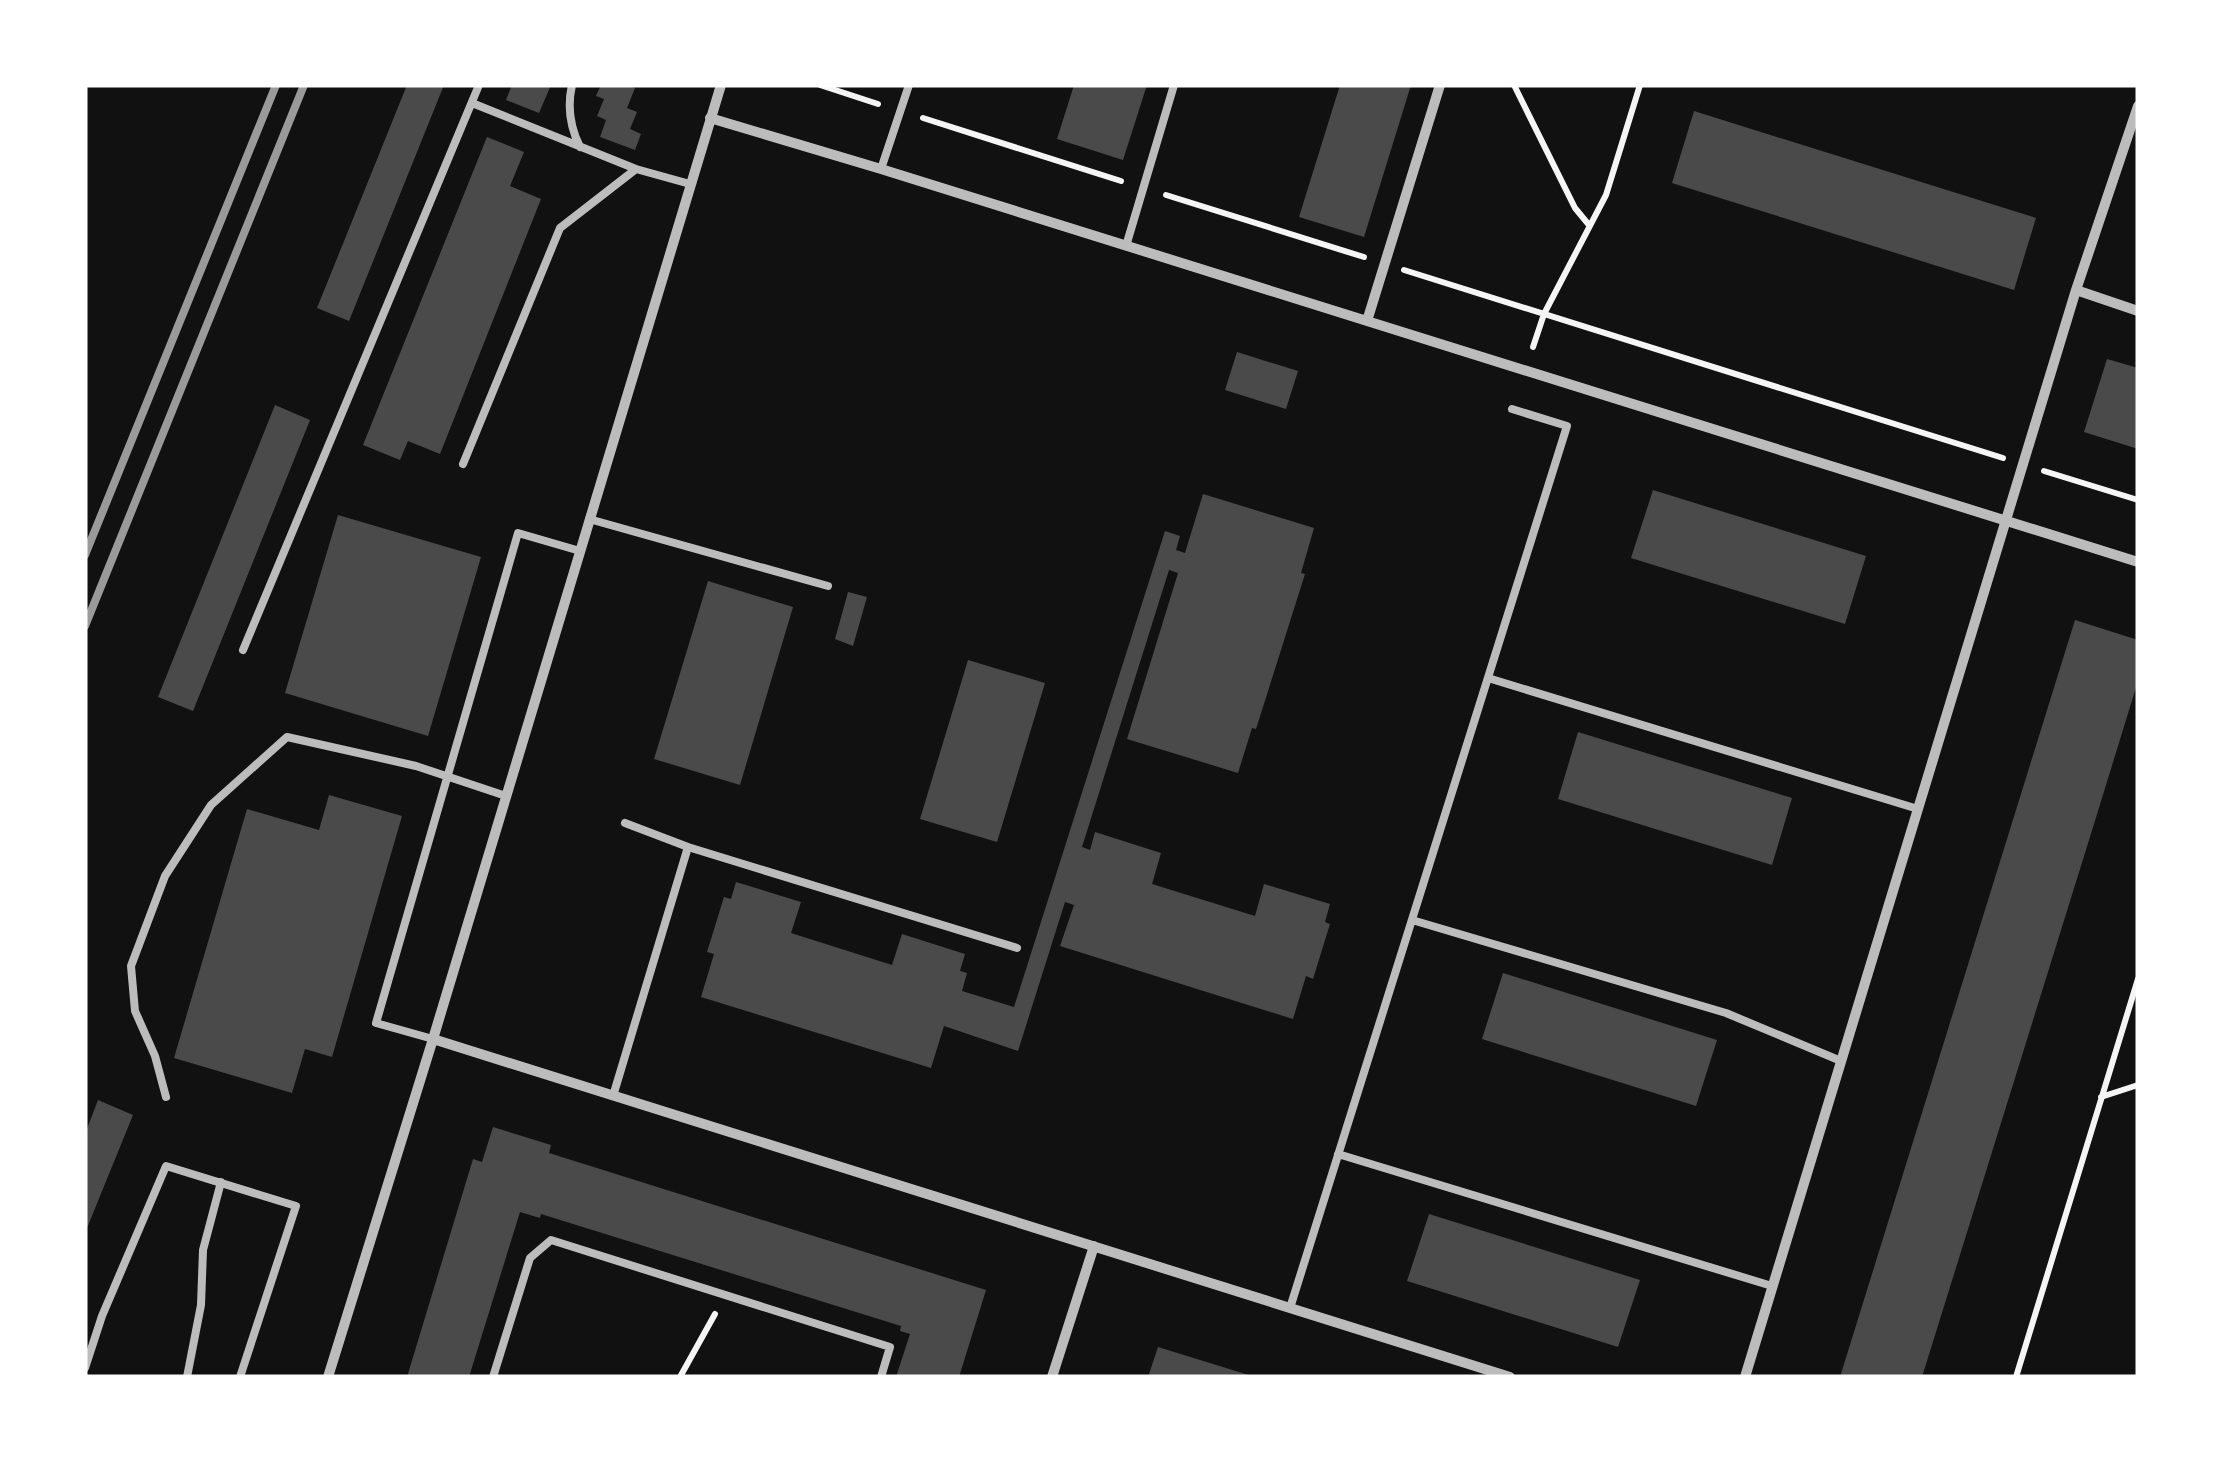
<svg xmlns="http://www.w3.org/2000/svg" width="2223" height="1462" viewBox="0 0 2223 1462" font-family="Roboto,sans-serif">
  <rect width="100%" height="100%" fill="#111"/>
  <path fill="#4a4a4a" d="M407 85H444L349 321 317 308Z
    M512 85H551L539 113 506 100Z
    M601 85H626L635 88 627 108 637 112 630 129 641 134 635 150 600 137 606 120 597 116 604 99 596 96Z
    M1074 85H1147L1123 160 1057 139Z
    M1340 85H1411L1364 237 1299 217Z
    M1694 111 2036 218 2014 290 1672 183Z
    M487 137 524 152 510 186 541 199 440 454 408 441 400 460 363 445Z
    M1237 352 1298 371 1286 409 1225 390Z
    M2107 359 2138 368V449L2084 432Z
    M275 405 310 420 193 711 158 697Z
    M1653 490 1866 556 1845 624 1631 558Z
    M1203 494 1314 528 1301 573 1305 574 1256 729 1252 728 1238 773 1127 739 1178 573 1169 570 1082 847 1090 850 1095 832 1161 853 1152 884 1255 916 1264 884 1330 904 1325 922 1330 924 1313 979 1306 976 1293 1019 1060 946 1074 905 1065 902 1018 1051 944 1026 931 1068 701 997 714 954 707 952 724 897 731 899 736 882 801 902 791 933 892 965 902 934 965 954 960 971 967 973 962 991 1014 1007 1165 531 1180 536 1176 550 1185 553Z
    M338 515 481 557 428 736 285 693Z
    M708 581 793 607 740 785 654 759Z
    M848 592 867 597 853 646 835 639Z
    M2075 620 2138 640V681L2094 824 1922 1377H1840Z
    M968 660 1045 683 997 842 920 819Z
    M1578 732 1792 798 1772 865 1558 799Z
    M329 795 402 816 332 1057 305 1049 292 1093 174 1058 247 809 319 830Z
    M1503 973 1717 1040 1696 1106 1482 1039Z
    M98 1100 133 1115 85 1233V1134Z
    M493 1127 551 1145 549 1153 986 1290 959 1377H896L910 1334 900 1331 901 1326 541 1214 540 1218 520 1212 469 1377H407L473 1159 482 1162Z
    M1429 1214 1640 1280 1618 1347 1407 1281Z
    M1158 1347 1252 1376V1377H1148Z"/>
  <g fill="none" stroke-linecap="round" stroke-linejoin="round">
    <path stroke="#f5f5f5" stroke-width="6" d="M820 85 878 104
      M1514 85 1575 208 1589 225
      M923 118 1121 181
      M1166 195 1364 257
      M1404 270 2003 458
      M1533 347 1544 314 1606 195 1640 85
      M2044 471 2138 500
      M2101 1097 2138 1085
      M680 1377 715 1314
      M2016 1377 2138 979"/>
    <path stroke="#bcbcbc" stroke-width="8" d="M572 85C567 107 570 127 580 147
      M636 169 690 184
      M881 169 909 85
      M1126 246 1174 85
      M463 464 560 228 636 169 472 103
      M589 519 828 586
      M243 650 479 85
      M1488 678 1918 809
      M625 823 688 847
      M1412 920 1726 1013 1841 1061
      M433 1039 376 1023 518 533 580 551
      M613 1096 688 847 1017 948
      M166 1097 155 1056 135 1011 131 966 165 876 211 805 287 737 416 766 506 796
      M1338 1154 1772 1286
      M1290 1308 1567 426 1512 409
      M85 1368 102 1316 166 1166 296 1206 240 1377
      M187 1377 201 1305 203 1250 221 1182
      M493 1377 530 1258 551 1240 890 1347 881 1377"/>
    <path stroke="#bcbcbc" stroke-width="10" d="M710 118 881 169 2138 562
      M2076 290 2138 311
      M1367 321 1440 85
      M433 1039 1510 1377
      M328 1377 433 1039 721 85
      M1052 1377 1094 1246
      M1745 1377 2076 290 2138 106"/>
    <path stroke="#9a9a9a" stroke-width="8" d="M85 555 276 85
      M85 626 304 85"/>
  </g>
  <rect width="2223" height="1462" fill="none" stroke="#ffffff" stroke-width="175"/>
</svg>
